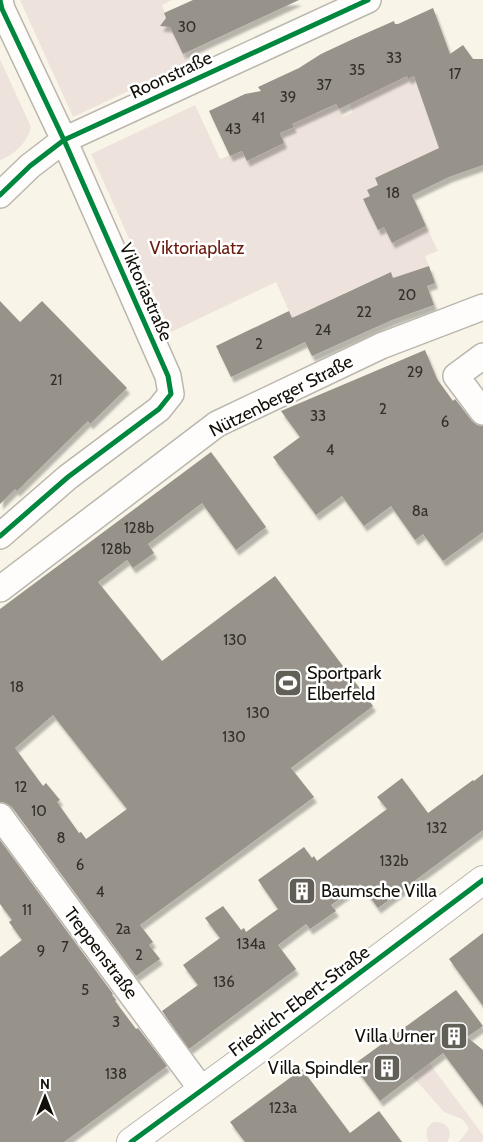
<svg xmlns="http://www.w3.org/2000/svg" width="483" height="1142" viewBox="0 0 483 1142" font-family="Cabin,sans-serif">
  <defs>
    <filter id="shadow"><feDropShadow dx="3" dy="5.5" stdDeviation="1" flood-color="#0004"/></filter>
  </defs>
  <rect width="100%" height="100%" fill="#f8f4e8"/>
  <path fill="#eee3dc" d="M20 0H172L162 5 165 13 164 14 166 18 164 21 167 27H170L188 63 73 117Z
    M0 59 31 127C28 142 13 156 0 160Z
    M420 73 439 148 375 178 378 185 368 190 370 196 363 199 378 229 384 227 392 242 426 226 438 251 425 256 429 266 393 278 391 272 377 278 379 284 360 292 358 287 344 293 346 298 319 310 317 306 304 312 293 320 276 282 171 332 91 154 195 105 220 159 242 151 247 161 260 155 256 146 267 141 271 149 284 143 280 133 293 127 291 121 320 112 336 104 343 117 353 112 348 101 393 75Z
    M416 1054 430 1064 483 1135V1140L481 1142H458L464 1136 469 1128 462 1119 444 1112 413 1077 421 1070 412 1058Z
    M434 1122C447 1121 454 1131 447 1142H429C424 1134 426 1126 434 1122Z"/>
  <path fill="#97928a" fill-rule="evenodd" filter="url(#shadow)" d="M193 0H299L183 54 170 27 160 26 166 18 164 13Z
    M433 8 450 54 463 45 473 59H483V165L449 177 412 195 426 226 392 243 384 227 378 230 363 199 370 196 367 190 378 185 375 178 439 148 414 76 408 79 407 76 339 109 336 104 292 124 294 127 280 133 284 143 247 161 242 151 230 156 209 111 245 94 261 91 258 87 299 68 321 54 353 39 394 21 395 24H398Z
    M429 266 435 283 427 286 434 305 392 320 312 356 305 342 231 377 216 346 289 311 292 318 391 272 393 278Z
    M0 301 20 322 42 301 127 388 90 424 88 421 17 491 15 489 0 504Z
    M425 350 437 379 453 401 455 399 472 421 477 425 483 426V532L443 561 423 534 415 540 391 506 364 526 342 496 316 515 273 457 300 437 281 411Z
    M211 452 266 527 236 550 202 503 148 544 154 553 133 568 127 560 98 582 162 661 275 576 373 706 291 768 314 797 140 925 153 942 149 945 160 959 136 976 12 807 6 803 0 802V609ZM53 715 127 809 86 839 81 832 79 833 57 802 60 800 46 783 43 786 15 748Z
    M483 774V830L378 908 360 884 331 905 336 911 310 929 306 924 278 945 296 969 189 1049 162 1011 198 985 183 965 220 938 205 918 223 906 241 930 244 928 246 932 278 909 258 880 304 847 312 858 314 856 317 861 387 809 377 797 402 778 428 813 473 780 474 781Z
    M0 840 113 994 112 995 116 1000 115 1001 136 1029 138 1028 167 1066 64 1142H0V957L22 940 9 922 12 920 0 904Z
    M483 933V1006L449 959Z
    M456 990 483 1026 467 1037 483 1050V1106L443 1053 380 1101 353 1065Z
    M302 1069 350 1133 379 1111 402 1142H245L230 1122Z"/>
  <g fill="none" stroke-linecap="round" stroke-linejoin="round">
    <g stroke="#bab7ae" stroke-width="28">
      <path id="minor" d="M0 195 30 166 64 140 368 0
        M483 356 456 376 483 412
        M0 536 68 477 159 409 171 394 168 376 64 140 2 9 0 0
        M0 589 217 424 381 346 483 307
        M0 816 202 1090"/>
    </g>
    <g stroke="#bab7ae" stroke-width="30">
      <path id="major" d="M131 1142 269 1041 483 880"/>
    </g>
    <use href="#minor" stroke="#fefdfc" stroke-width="25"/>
    <use href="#major" stroke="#fefdfc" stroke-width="28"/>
    <g stroke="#fff" stroke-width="8">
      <path id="cycleway" d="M0 195 30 166 64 140 368 0
        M0 536 68 477 159 409 171 394 168 376 64 140 2 9 0 0
        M131 1142 269 1041 483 880"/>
    </g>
    <use href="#cycleway" stroke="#00873e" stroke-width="5"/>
  </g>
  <defs>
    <g id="stadium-square" transform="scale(1.4375)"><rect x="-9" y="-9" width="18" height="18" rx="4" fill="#626056" stroke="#fff"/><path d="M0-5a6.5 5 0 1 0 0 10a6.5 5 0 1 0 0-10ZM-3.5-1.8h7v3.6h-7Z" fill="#fff"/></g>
    <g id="building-square" transform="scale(1.4375)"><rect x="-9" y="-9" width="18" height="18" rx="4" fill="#626056" stroke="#fff"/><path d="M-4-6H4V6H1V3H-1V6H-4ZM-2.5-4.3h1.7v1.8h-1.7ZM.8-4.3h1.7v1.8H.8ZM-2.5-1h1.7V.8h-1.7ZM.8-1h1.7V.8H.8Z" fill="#fff"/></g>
  </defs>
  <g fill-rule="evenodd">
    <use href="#stadium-square" x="288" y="683"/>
    <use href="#building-square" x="302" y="891"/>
    <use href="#building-square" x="454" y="1036"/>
    <use href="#building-square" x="387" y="1068"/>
  </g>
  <g text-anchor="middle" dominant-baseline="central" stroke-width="5" stroke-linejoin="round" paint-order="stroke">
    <g font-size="15" fill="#333028">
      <text x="187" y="27">30</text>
      <text x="394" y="58">33</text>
      <text x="357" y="70">35</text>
      <text x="455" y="74">17</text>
      <text x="324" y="85">37</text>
      <text x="288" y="97">39</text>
      <text x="258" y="118">41</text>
      <text x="233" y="129">43</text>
      <text x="393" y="193">18</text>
      <text x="407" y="295">20</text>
      <text x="364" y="312">22</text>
      <text x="323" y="330">24</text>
      <text x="259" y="344">2</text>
      <text x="415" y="372">29</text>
      <text x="56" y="380">21</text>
      <text x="383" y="409">2</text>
      <text x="318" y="416">33</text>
      <text x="445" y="422">6</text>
      <text x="330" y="450">4</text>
      <text x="420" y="511">8a</text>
      <text x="139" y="528">128b</text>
      <text x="116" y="549">128b</text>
      <text x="235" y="640">130</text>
      <text x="17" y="687">18</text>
      <text x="258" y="713">130</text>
      <text x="234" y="737">130</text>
      <text x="21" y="787">12</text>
      <text x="39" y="811">10</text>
      <text x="437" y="828">132</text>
      <text x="61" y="838">8</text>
      <text x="394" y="861">132b</text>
      <text x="80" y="865">6</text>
      <text x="100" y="892">4</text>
      <text x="27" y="910">11</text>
      <text x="123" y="929">2a</text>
      <text x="251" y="944">134a</text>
      <text x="65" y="947">7</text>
      <text x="41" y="951">9</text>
      <text x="139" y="955">2</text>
      <text x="224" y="982">136</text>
      <text x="85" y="990">5</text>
      <text x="116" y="1022">3</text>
      <text x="116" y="1074">138</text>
      <text x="283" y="1108">123a</text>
    </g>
    <g font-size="18" fill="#121008" stroke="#fff">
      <text transform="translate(171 75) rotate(-25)">Roonstraße</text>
      <text transform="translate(146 292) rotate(66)">Viktoriastraße</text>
      <text transform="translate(281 396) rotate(-27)">Nützenberger Straße</text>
      <text transform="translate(101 953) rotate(53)">Treppenstraße</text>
      <text transform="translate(299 1001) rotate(-37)">Friedrich-Ebert-Straße</text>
    </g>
    <g font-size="18" fill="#6a1a0d" stroke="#fff">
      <text x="197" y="248">Viktoriaplatz</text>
    </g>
    <g font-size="18" fill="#121008" stroke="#fff" text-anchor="start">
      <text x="307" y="673">Sportpark<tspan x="307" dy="21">Elberfeld</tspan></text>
      <text x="321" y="891">Baumsche Villa</text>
      <text x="435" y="1036" text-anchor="end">Villa Urner</text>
      <text x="368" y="1068" text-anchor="end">Villa Spindler</text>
    </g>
  </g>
  <g transform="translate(45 1097)" stroke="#ffffff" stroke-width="4" paint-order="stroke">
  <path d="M0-4L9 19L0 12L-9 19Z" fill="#121008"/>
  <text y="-8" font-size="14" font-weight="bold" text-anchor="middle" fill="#121008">N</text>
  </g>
</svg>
